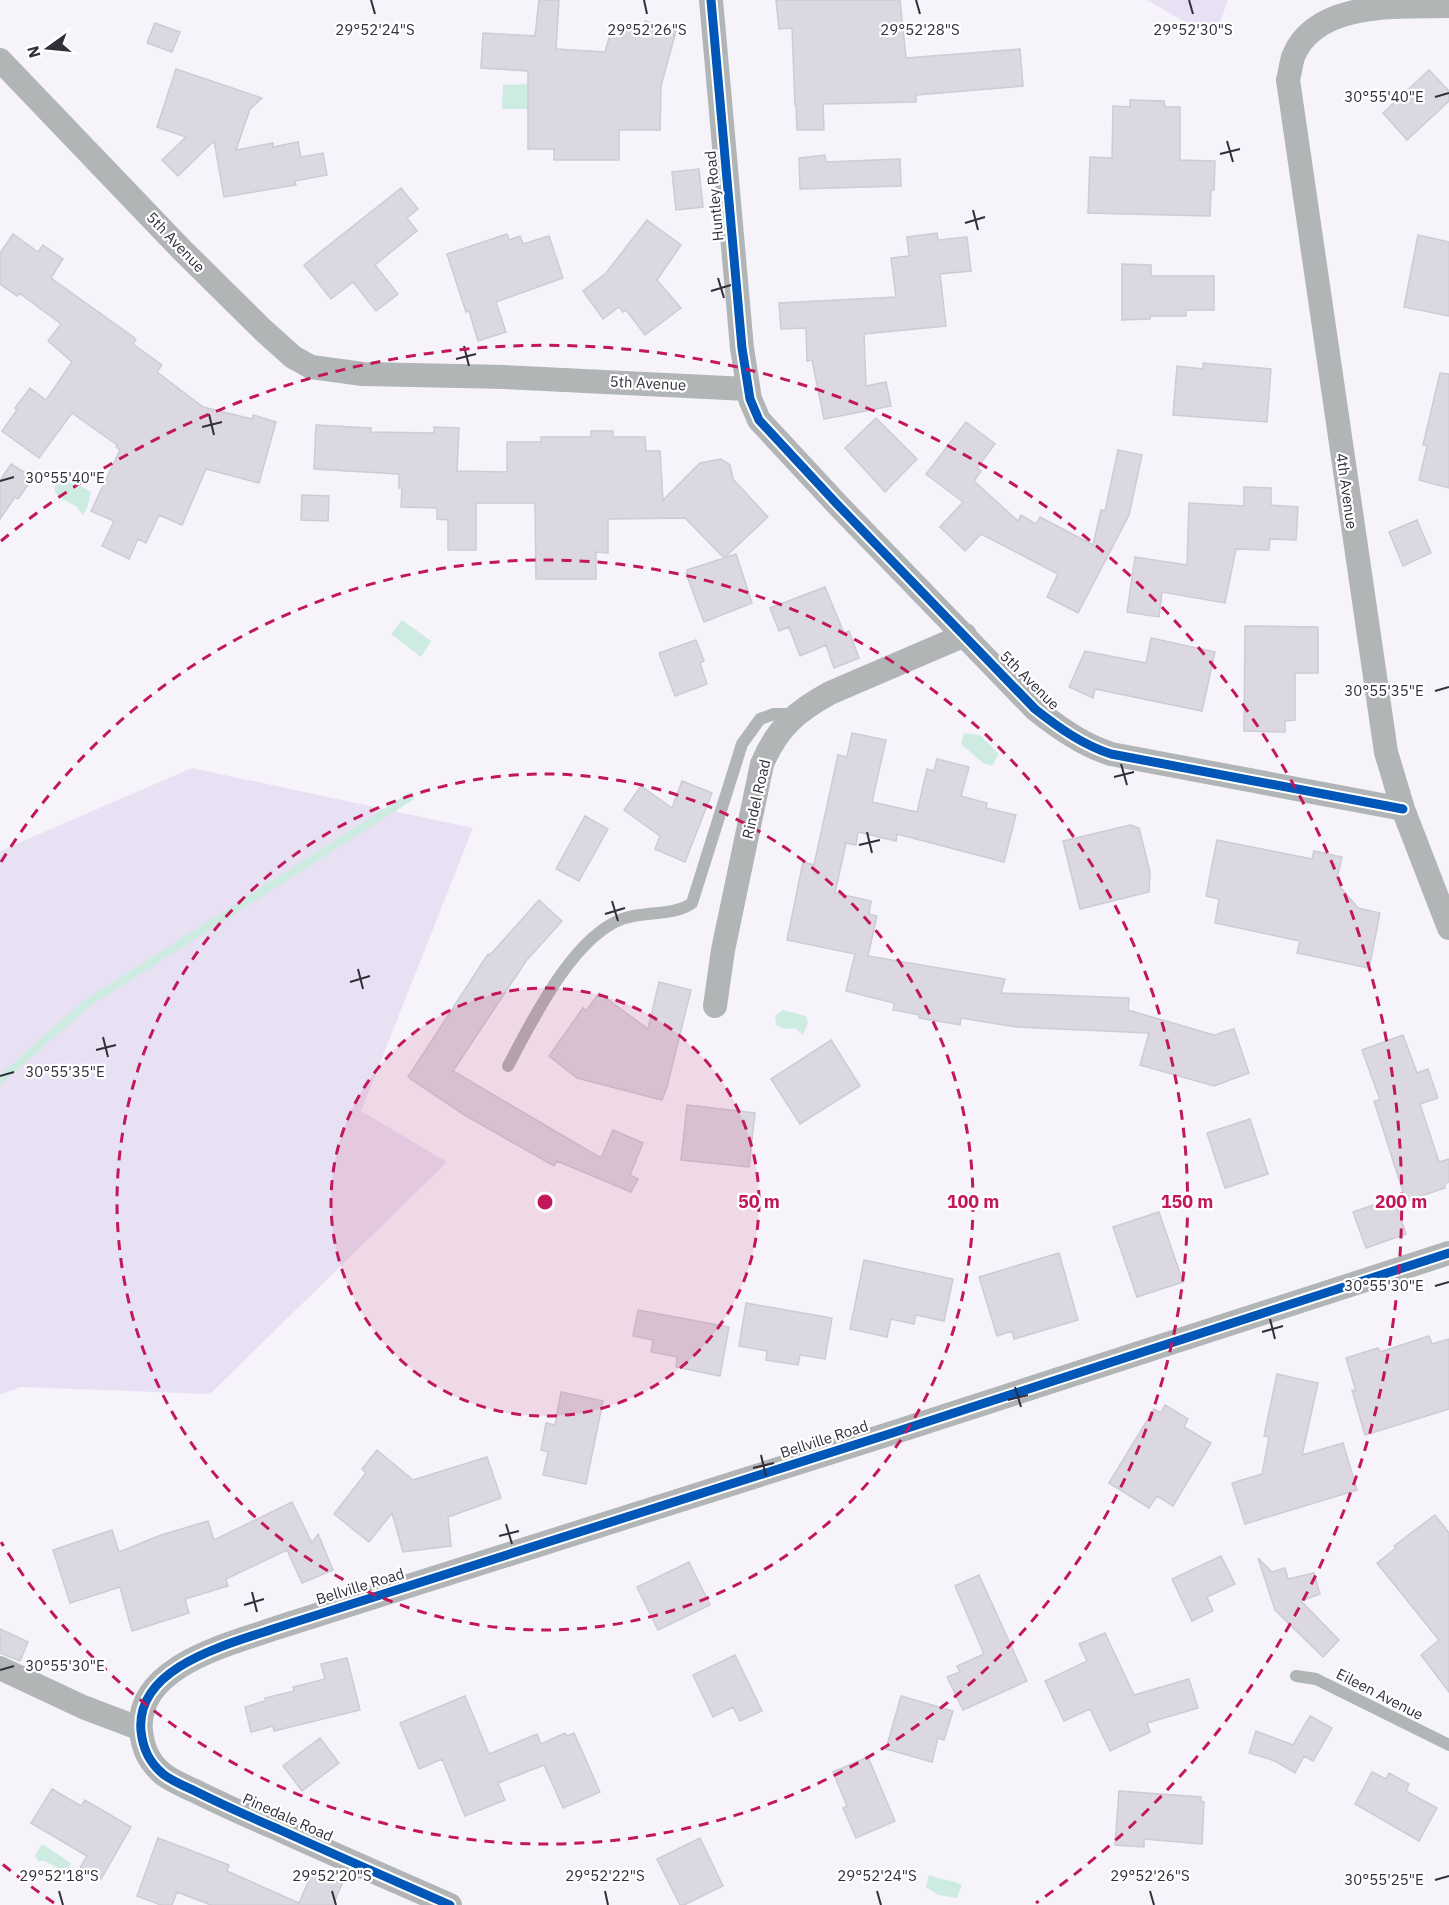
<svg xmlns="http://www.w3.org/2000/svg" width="1449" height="1905" viewBox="0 0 1449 1905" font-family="'IBM Plex Sans',sans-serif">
  <rect width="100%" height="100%" fill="#f6f4fa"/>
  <path fill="#e7e1f3" d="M1147 0H1228L1214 39Z
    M192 768 473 828 361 1111 447 1162 210 1394 20 1387 0 1395V851Z"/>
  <path fill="#cdebe1" d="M529 84 528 109H502L503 85Z
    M65 477 91 492 87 508 83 515 76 506 59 497 55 492C54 484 57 479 65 477Z
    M402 620 431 641 421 657 391 634Z
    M964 733 980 735 999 754 992 766 983 763 961 744Z
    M783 1010 806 1016 808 1023 803 1035 795 1028 785 1029 776 1025 775 1016Z
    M42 1844 71 1863 65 1872 45 1861H38L35 1855Z
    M929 1875C940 1880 951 1879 962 1885L957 1898 938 1895 926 1887Z"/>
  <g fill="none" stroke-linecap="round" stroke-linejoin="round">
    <path stroke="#cdebe1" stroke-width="8" d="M0 1080 86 1004 410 797"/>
  </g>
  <path fill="#dcd8e2" stroke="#cdcbd3" stroke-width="1.5" d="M539 0H559L556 49 605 52 613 24 643 32 645 21 676 31 661 86 660 130H619V160H554V149H528V71L481 68 483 33 535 36Z
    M776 0H900L906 58 1020 49 1023 86 916 95V102L823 104 824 130H797L796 105H795L792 28 779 29Z
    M155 23 180 32 172 52 147 43Z
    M176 69 262 98 250 109 236 150 273 143V147L298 142 301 157 323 153 327 175 295 181 296 185 224 197 214 141 178 176 162 160 186 137 157 127Z
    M1429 70 1449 91V101L1407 140 1383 113Z
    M1130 100 1164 101 1165 107H1180V160L1215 161 1214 190H1211L1210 216 1088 213 1090 157 1112 158 1113 106 1130 107Z
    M825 155 826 162 900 159 901 186 800 189 799 158Z
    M699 169 703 207 676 210 672 172Z
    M401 188 418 209 407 218 417 231 375 265 398 294 376 311 353 282 331 299 304 265Z
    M647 220 681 245 657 280 681 308 645 335 626 310 623 312 619 307 603 319 583 291 606 273Z
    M937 233 938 240 967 237 971 271 940 274 946 326 864 334 866 386 886 382 891 406 824 419 812 360 807 361 806 328 781 329 779 303 896 297 891 258 909 256 907 237Z
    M13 234 38 252 43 245 63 259 51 278 136 339 133 344 162 365 157 372 203 407 252 419 253 415 276 422 259 483 206 469 182 525 159 515 146 543 138 539 129 559 102 546 114 521 91 511 120 450 116 447 117 445 72 413 39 458 2 431 17 410 15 408 30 388 46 400 72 362 48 341 61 324 19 293 17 296 0 284V253Z
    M507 234 509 240 520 236 523 244 549 236 563 278 496 302 506 332 478 341 469 311 466 312 447 254Z
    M1418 235 1449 242V316L1404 307Z
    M1122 264 1151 265V276H1214V310H1186V316H1150V319L1122 320Z
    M1203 363 1271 369 1267 422 1173 415 1177 366 1203 369Z
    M1440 373 1449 374V488L1419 480 1427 446 1423 445Z
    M876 418 917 459 885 492 845 448Z
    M966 422 995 444 977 468 981 471 974 481 1018 521 1021 515 1036 524 1040 517 1093 545 1101 510 1105 511 1118 450 1142 455 1129 515 1078 613 1047 597 1058 574 981 534 965 551 940 527 963 502 926 474Z
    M316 425 371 428V432L434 433V427L459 428 457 471 507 472V442H541V437H591V431H613V437H645L646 451H660L663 500 700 463 721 459 730 465 733 479 768 517 724 558 736 554 752 603 704 622 686 573 688 572 687 570 724 558 685 518 608 519V553L596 552V579H536L535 503H476V550H448V520L437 519V508L401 507 402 488H399V474L314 469Z
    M11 464 33 478 18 499 15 497 0 519V481Z
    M1244 487 1271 488V505L1298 507 1296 540 1270 539 1269 550 1236 549 1225 603 1162 592 1159 617 1127 612 1135 557 1187 565 1189 503 1244 506Z
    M302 495 329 496 328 521 301 520Z
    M1417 520 1431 553 1403 566 1389 532Z
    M825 587 844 633 849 631 859 658 834 668 826 645 800 656 789 627 779 631 770 608Z
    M1245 626 1318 627V673H1295V720L1285 721V732L1244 731Z
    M1151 638 1215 652 1202 711 1095 689 1093 698 1069 687 1085 651 1146 663Z
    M696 640 704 661 700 663 707 684 675 696 659 653Z
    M852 733 886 740 872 802 917 812 927 769 934 771 937 759 969 767 961 796 987 803 986 808 1016 815 1004 862 897 834 896 841 858 832 856 845 846 843 835 893 871 901 869 914 877 916 868 956 1005 979 1001 993 1129 998 1128 1010 1214 1035 1234 1029 1249 1073 1214 1086 1140 1065 1149 1033 1016 1027 961 1018 960 1025 919 1018 920 1015 893 1010 894 1003 846 991 855 954 787 940 803 862 814 865 838 755 847 757Z
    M682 781 712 793 685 862 655 849 660 836 624 810 641 786 672 808Z
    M585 816 608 829 579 881 556 869Z
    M1130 825 1139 828 1150 872 1149 892 1080 909 1063 841Z
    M1217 840 1312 859 1314 851 1342 857 1336 882 1358 908 1380 913 1369 968 1297 953 1300 941 1215 923 1219 899 1206 896Z
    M539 900 562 921 526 961 453 1071 601 1158 613 1130 643 1143 630 1175 638 1179 631 1192 557 1161 554 1166 463 1114 408 1077 488 954 490 955Z
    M659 982 691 990 667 1087 662 1100 577 1078 549 1056 583 1008 586 1011 599 993 648 1029Z
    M1403 1035 1417 1073 1428 1069 1438 1098 1420 1104 1439 1162 1449 1159V1182L1445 1183V1188L1406 1201 1374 1101 1380 1100 1362 1050Z
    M831 1040 860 1086 800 1124 771 1079Z
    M687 1105 755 1113 749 1167 681 1160Z
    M1250 1119 1268 1174 1225 1188 1207 1133Z
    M1394 1198 1406 1234 1366 1248 1353 1212Z
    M1159 1212 1183 1282 1137 1297 1113 1227Z
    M1059 1253 1078 1320 1014 1339 1012 1331 997 1336 979 1277Z
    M864 1260 953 1279 944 1321 916 1315 914 1324 891 1319 887 1337 850 1329Z
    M746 1303 832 1318 825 1359 800 1355 798 1365 766 1360 767 1351 739 1346Z
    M638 1310 729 1327 720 1376 676 1367 677 1357 651 1352 653 1340 633 1336Z
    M1429 1336 1432 1344 1449 1339V1409L1365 1435 1352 1390 1356 1391 1346 1358 1378 1348 1380 1352Z
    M1277 1374 1318 1383 1302 1455 1343 1443 1357 1490 1245 1524 1232 1483 1262 1474 1269 1437 1264 1436Z
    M561 1392 603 1401 586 1484 543 1475 548 1452 541 1450 546 1423 555 1425Z
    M1165 1405 1188 1419 1184 1427 1211 1443 1173 1506 1157 1496 1149 1508 1109 1483 1154 1409 1161 1413Z
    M377 1450 413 1480 487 1457 501 1498 448 1517 451 1546 403 1552 392 1513 369 1542 334 1514 366 1473 362 1469Z
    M292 1502 312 1543 318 1534 333 1570 302 1583 287 1550 226 1579 228 1586 185 1599 189 1613 132 1631 120 1587 70 1603 53 1550 112 1530 119 1552 161 1535 208 1521 214 1540Z
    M1435 1515 1449 1533V1692L1421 1655 1439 1640 1377 1563 1396 1548 1394 1546Z
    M1221 1556 1235 1584 1207 1597 1213 1611 1192 1621 1172 1579Z
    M1258 1558 1272 1572 1285 1568 1288 1579 1314 1573 1320 1594 1301 1601 1339 1640 1323 1657 1275 1610Z
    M689 1562 710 1605 658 1630 637 1587Z
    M979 1575 1027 1681 963 1710 947 1677 960 1672 957 1666 984 1654 955 1586Z
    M0 1629 28 1642 20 1661 0 1653Z
    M1105 1633 1134 1695 1189 1679 1198 1708 1147 1723 1150 1732 1110 1751 1090 1709 1064 1721 1045 1681 1087 1661 1079 1644Z
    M735 1655 762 1711 740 1721 733 1707 713 1717 693 1675Z
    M347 1658 360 1710 274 1731 273 1726 251 1732 245 1707 265 1701V1698L294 1691 293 1687 325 1679 321 1664Z
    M465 1696 489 1754 537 1734 541 1744 565 1733 567 1736 574 1733 600 1792 563 1808 544 1765 498 1783 505 1800 465 1816 442 1759 419 1769 400 1723Z
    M901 1696 953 1711 944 1740 938 1738 932 1762 886 1749Z
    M1310 1716 1332 1728 1313 1761 1304 1756 1295 1773 1275 1761 1249 1753 1256 1731 1293 1745Z
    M320 1738 339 1763 302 1791 283 1766Z
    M868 1757 895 1821 856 1838 843 1808 847 1806 833 1772Z
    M1372 1772 1386 1779 1389 1773 1409 1784 1406 1791 1437 1808 1419 1841 1355 1804Z
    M52 1789 81 1806 85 1800 131 1827 101 1879 80 1868 87 1856 31 1823Z
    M1119 1791 1201 1797V1801L1204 1802 1202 1844 1144 1839V1847L1115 1845Z
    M158 1838 229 1865 227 1871 299 1903 313 1871 342 1884 333 1905H211L177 1892 172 1905H161L137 1896Z
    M700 1838 723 1886 684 1905H680L657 1859Z"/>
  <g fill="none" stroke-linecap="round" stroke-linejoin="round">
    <path stroke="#b1b5b5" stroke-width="12" d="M508 1066C532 1021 572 938 622 919 643 911 675 916 692 903L742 744 760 719 774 714H796
      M1296 1676 1316 1679 1449 1745"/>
    <path stroke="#b1b5b5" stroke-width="24" d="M711 0 742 348 750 399 759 420 836 503 1035 709C1059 728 1083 745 1111 754L1403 809
      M1449 6C1401 7 1315 0 1293 57 1291 64 1290 72 1288 80L1386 752 1403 809 1449 928
      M0 60 182 250 263 330 293 357 311 367 363 374 505 377 747 389
      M715 1006 723 950 762 764C777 728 797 711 830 693L965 635
      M0 1668 83 1707 141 1729
      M450 1905C393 1880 335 1855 278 1829 250 1817 223 1805 195 1791 184 1786 172 1781 163 1774 149 1762 143 1749 141 1731 135 1666 230 1644 276 1628L889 1434 1449 1253"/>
    <g stroke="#fff" stroke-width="13">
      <path id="cycleway" d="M711 0 742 348 750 399 759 420 836 503 1035 709C1059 728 1083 745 1111 754L1403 809
        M450 1905C393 1880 335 1855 278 1829 250 1817 223 1805 195 1791 184 1786 172 1781 163 1774 149 1762 143 1749 141 1731 135 1666 230 1644 276 1628L889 1434 1449 1253"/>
    </g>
    <use href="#cycleway" stroke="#0057b8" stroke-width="9"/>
  </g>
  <path fill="none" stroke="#322e3a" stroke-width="2" d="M371 0 375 14M644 0 647 14M916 0 920 14M1189 0 1193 14M1435 97 1449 93M1227 141 1233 162M1220 154 1240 149M973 210 978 230M965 223 985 217M718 278 724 298M711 291 731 285M464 346 469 366M456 359 476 354M209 414 214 435M202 427 222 422M0 481 14 477M1435 691 1449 687M1121 764 1127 785M1114 777 1134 772M867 832 872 853M859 845 880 840M612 901 618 921M605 914 625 908M358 969 363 989M350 982 370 976M103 1037 108 1057M96 1050 116 1045M0 1076 14 1072M1435 1286 1449 1282M1270 1319 1275 1339M1262 1332 1283 1326M1015 1387 1021 1407M1008 1400 1028 1395M761 1455 766 1476M753 1468 774 1463M506 1524 512 1544M499 1536 519 1531M252 1592 257 1612M244 1605 264 1599M0 1670 14 1666M1435 1880 1449 1876M59 1891 63 1905M332 1891 336 1905M605 1891 608 1905M877 1891 881 1905M1150 1891 1154 1905"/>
  <circle cx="545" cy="1202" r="214" fill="#c2185b" fill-opacity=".12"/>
  <g fill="none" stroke="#c2185b" stroke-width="3" stroke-dasharray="10 8">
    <circle cx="545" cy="1202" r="214"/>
    <circle cx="545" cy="1202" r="428"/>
    <path d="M1 862A642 642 0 1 1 1 1542"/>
    <path d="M54 1903A856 856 0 0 1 1 1863M1 541A856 856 0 1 1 1036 1903"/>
  </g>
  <g text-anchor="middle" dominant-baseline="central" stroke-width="4.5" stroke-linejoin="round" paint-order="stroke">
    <g font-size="15" fill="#322e3a" stroke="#fff">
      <text transform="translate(714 196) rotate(-95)">Huntley Road</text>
      <text transform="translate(176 242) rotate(46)">5th Avenue</text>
      <text transform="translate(648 383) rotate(3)">5th Avenue</text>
      <text transform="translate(1347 491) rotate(82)">4th Avenue</text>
      <text transform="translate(1030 680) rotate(45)">5th Avenue</text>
      <text transform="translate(756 799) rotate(-77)">Rindel Road</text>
      <text transform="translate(824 1439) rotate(-18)">Bellville Road</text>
      <text transform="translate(360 1586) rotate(-17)">Bellville Road</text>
      <text transform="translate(1380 1694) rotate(27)">Eileen Avenue</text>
      <text transform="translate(288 1817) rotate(24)">Pinedale Road</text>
    </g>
  </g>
  <g font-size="15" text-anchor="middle" fill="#322e3a" stroke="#fff" stroke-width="4.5" stroke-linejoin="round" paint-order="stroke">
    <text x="375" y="35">29°52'24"S</text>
    <text x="647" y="35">29°52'26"S</text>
    <text x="920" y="35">29°52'28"S</text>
    <text x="1193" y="35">29°52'30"S</text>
    <text x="1384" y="102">30°55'40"E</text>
    <text x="65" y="483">30°55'40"E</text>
    <text x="1384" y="696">30°55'35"E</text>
    <text x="65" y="1077">30°55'35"E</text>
    <text x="1384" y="1291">30°55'30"E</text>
    <text x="65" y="1671">30°55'30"E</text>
    <text x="59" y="1881">29°52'18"S</text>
    <text x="332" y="1881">29°52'20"S</text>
    <text x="605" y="1881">29°52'22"S</text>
    <text x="877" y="1881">29°52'24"S</text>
    <text x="1150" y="1881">29°52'26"S</text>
    <text x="1384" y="1885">30°55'25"E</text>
  </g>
  <circle cx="545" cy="1202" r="9" fill="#c2185b" stroke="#fff" stroke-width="3"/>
  <g font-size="18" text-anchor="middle" font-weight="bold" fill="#c2185b" stroke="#fff" stroke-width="4.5" stroke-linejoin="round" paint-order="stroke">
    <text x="759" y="1208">50 m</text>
    <text x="973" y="1208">100 m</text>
    <text x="1187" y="1208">150 m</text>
    <text x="1401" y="1208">200 m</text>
  </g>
  <g transform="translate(48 48) rotate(255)" stroke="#ffffff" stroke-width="4.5" paint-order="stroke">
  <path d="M0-4.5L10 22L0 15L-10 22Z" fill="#322e3a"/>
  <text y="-9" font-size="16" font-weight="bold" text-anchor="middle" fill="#322e3a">N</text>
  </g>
</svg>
